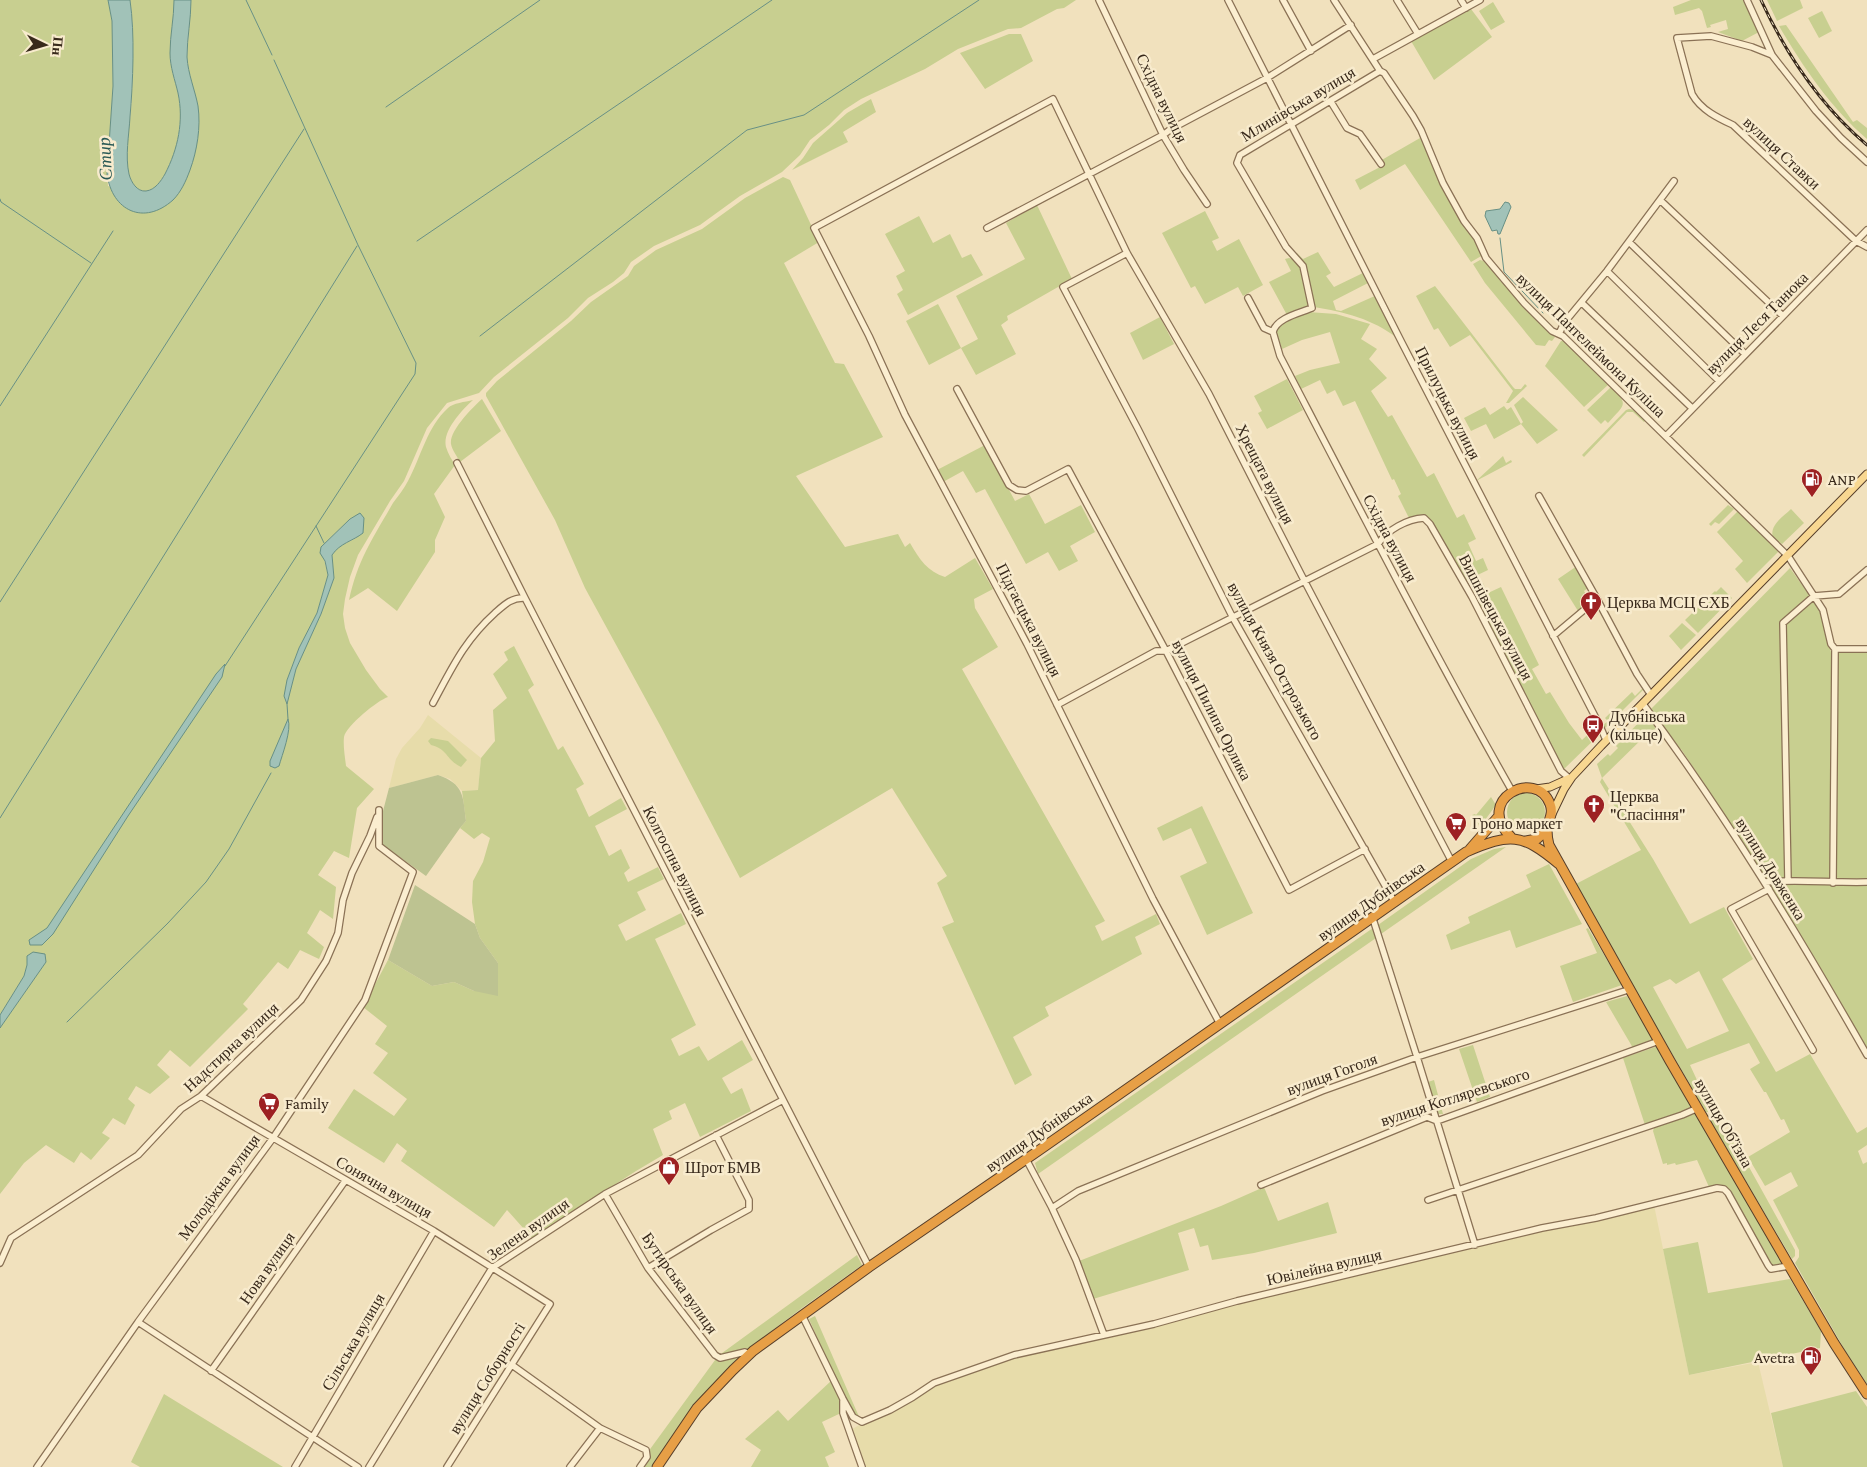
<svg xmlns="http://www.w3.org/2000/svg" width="1867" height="1467" viewBox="0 0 1867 1467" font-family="'Crimson Pro',serif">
  <rect width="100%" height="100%" fill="#f1e1bd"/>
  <path fill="#e7dcaa" d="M428 715 481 758 478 790 462 791 450 779 438 775 389 788 396 759 402 748 420 728Z
    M1654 1205 1689 1375 1758 1362 1783 1467H864L852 1429 935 1384 1015 1357 1542 1230Z"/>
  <path fill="#c8cf90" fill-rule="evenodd" d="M0 0H108L112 21 113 86 107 174 108 186 164 206 173 199 181 190 195 152 198 134V107L189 73 187 57 191 0H1076L1064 8 1057 9 1021 28 1008 29 958 49 925 69 861 99 844 110 829 125 810 140 800 155 782 172 740 196 700 225 654 246 631 262 624 273 613 282 588 298 568 318 494 377 479 393 447 403 427 428 404 481 390 501 358 555 350 577 345 599 343 614 345 628 350 643 366 670 380 689 388 697C378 700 346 726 344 737 343 746 345 757 346 766L374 789 357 808 349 858 334 851 318 875 336 887 333 919 320 910 307 933 324 947 319 959 300 950 288 969 278 962 243 1004 248 1009 190 1067 170 1050 157 1065 170 1077 150 1094 136 1086 128 1099 135 1105 125 1125 113 1118 102 1133 110 1138 91 1160 81 1152 74 1163 46 1145 24 1163 0 1194V1028L46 962 45 954 27 965 24 976 0 1015ZM361 513 356 538 338 547 332 555 334 578 321 614 296 669 287 703V680L299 648 317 613 328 575 321 547 350 519Z
    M130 0H174C174 18 170 35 170 53 170 67 175 80 178 93 184 121 178 149 165 174 161 181 155 190 146 191 137 192 131 182 129 174 125 154 129 130 131 110 133 78 135 31 130 0Z
    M1691 0H1743L1759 32 1742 41 1718 32 1728 29 1726 20 1710 25 1711 27 1707 28 1702 11 1699 8 1675 15 1673 7Z
    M1767 0H1800L1803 8 1777 21Z
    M1493 2 1505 22 1491 30 1479 11Z
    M1471 9 1492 37 1434 80 1411 41Z
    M1822 11 1832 31 1819 38 1808 18Z
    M1786 25 1853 122 1857 120 1867 128V139C1831 108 1803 67 1779 26Z
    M1009 34H1021L1033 61 985 89 960 53Z
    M871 99 876 112 843 132 848 142 792 170 803 158 813 143 847 113Z
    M1418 132 1422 136 1442 184 1476 238 1483 255 1471 262 1405 164 1360 190 1355 180 1384 165 1380 161 1420 138Z
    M783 177 790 180 819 242 784 263 835 363 844 364 883 437 796 476 845 547 898 534 905 547 910 543C919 559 928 572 945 577L975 558 993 589 974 599 975 608 998 647 962 669 1105 921 1095 926 1102 941 1156 914 1160 924 1135 937 1142 954 1045 1007 1049 1016 1013 1037 1032 1075 1015 1085 942 927 954 922 937 883 947 876 892 788 740 878 661 727 585 588 555 520 486 396V393L497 381 571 321 591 302 628 276 634 266 656 250 702 229 745 198Z
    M1037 205 1072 279 1007 316 1008 320 1001 325 1016 354 976 375 961 348 929 365 906 321 938 304 961 348 978 339 956 296 1025 259 1006 223Z
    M1205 211 1219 238 1212 241 1217 251 1239 239 1263 285 1243 296 1238 287 1205 304 1195 286 1191 288 1162 233Z
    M919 216 933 243 950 234 962 258 971 254 983 275 908 315 897 294 903 290 896 276 905 271 885 234Z
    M1318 252 1331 273 1326 276 1334 287 1365 272 1370 282 1333 301 1336 310 1341 311 1377 295 1397 338C1373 319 1344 312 1314 307L1304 265 1296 254 1297 253 1303 259Z
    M1289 258C1306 261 1306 290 1309 305L1306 308 1287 315 1269 282 1291 271 1285 259Z
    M1480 260 1487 262 1523 304 1555 337 1552 341 1549 340 1545 346 1536 345 1485 283 1473 264Z
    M1435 286 1513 387 1515 389H1521L1525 384 1527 386 1509 403H1506L1513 391 1470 335 1450 347 1438 328 1434 330 1416 296Z
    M1308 312 1336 314 1370 324 1361 339 1377 349 1369 359 1387 378 1371 391 1388 417 1392 415 1427 477 1434 473 1457 518 1464 514 1476 539 1468 543 1476 561 1483 558 1488 570 1465 581 1429 518 1424 516 1409 518 1398 496 1401 494 1394 479 1392 480 1355 401 1343 406 1335 390 1327 394 1320 380 1301 389 1295 376 1310 370 1340 363 1330 332 1302 340 1282 349 1276 331 1278 326Z
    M1160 317 1174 344 1143 360 1130 333Z
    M1561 341H1563L1609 384 1584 407 1545 366Z
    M1287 379 1303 410 1267 429 1258 413 1262 411 1254 396Z
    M1611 387C1630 405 1624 405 1608 423L1605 420 1601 424 1587 410Z
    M1523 397 1558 430 1537 444 1521 424 1494 439 1486 424 1471 431 1464 418 1485 407 1490 415 1504 406 1507 410 1511 407 1521 424 1523 422 1514 405Z
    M482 399 501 431 460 462C457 456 452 450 451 444 449 431 473 407 482 399Z
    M473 400C462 410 442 431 446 447 448 454 452 460 455 465L434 494 445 517 435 540V552L397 611 368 588 349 600C358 559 373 538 393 503 398 496 404 489 408 481 421 457 427 427 448 408 453 403 465 402 473 400Z
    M1629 409 1636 410 1646 420 1644 422 1633 412H1627L1584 457 1582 455 1626 410Z
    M985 445 1015 501 1029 494 1045 524 1081 505 1095 532 1070 546 1078 561 1059 571 1048 552 1026 564 985 489 976 493 963 471 943 482 937 470Z
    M1503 456 1506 463 1511 460 1512 462 1476 481Z
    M1728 505 1734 509 1719 524 1715 522 1711 526 1709 524Z
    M1791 509 1804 523 1782 544 1773 538C1769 525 1783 517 1791 509Z
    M1737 512H1740L1777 549 1778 552 1747 583 1735 569 1743 561 1717 532Z
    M1577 566 1588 588 1584 591 1590 601 1578 611 1558 579Z
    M1790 568 1819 609 1831 652 1867 653V1049L1729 821 1681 749H1679L1651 709Z
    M1483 583 1488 593 1501 587 1539 665 1532 669 1546 694 1550 692 1569 723 1582 740 1598 725 1601 733 1563 770 1469 590Z
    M1721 587 1732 598 1698 633 1685 620 1715 591 1716 592Z
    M1682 623 1696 635 1681 650 1669 636Z
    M514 646 534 685 528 690 558 750 563 746 584 784 576 789 589 817 621 798 627 809 595 826 609 856 621 849 630 868 624 873 628 882 658 867 664 879 637 892 646 910 618 925 626 941 681 913 686 924 655 939 696 1025 671 1039 679 1056 699 1046 708 1061 742 1040 753 1060 722 1078 731 1094 742 1088 751 1111 700 1137 685 1103 669 1111 672 1119 653 1129 663 1155 636 1171 532 1238 507 1210 494 1227 401 1161 407 1151 397 1143 384 1163 328 1128 354 1089 394 1116 407 1099 373 1073 388 1053 375 1044 387 1026 363 1007 388 960 432 986 454 982 474 991 498 963 480 938 475 924 472 902 473 881 483 862 490 838 482 833 474 839 460 828 466 821 462 791 478 790 481 758 495 741 493 710 507 698 493 674 508 660 504 652Z
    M1643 688V690L1604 729 1602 726 1608 721 1605 718 1632 692 1635 696Z
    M1647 714 1659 729 1651 738 1647 734 1602 778 1653 859 1690 924 1724 907 1753 959 1722 979 1776 1072 1810 1054 1857 1133 1867 1127V1145L1858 1151 1863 1164 1867 1162V1384L1846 1352 1795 1263 1799 1257V1250L1773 1200 1798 1186 1791 1172 1765 1186 1748 1157 1790 1132 1784 1119 1781 1120 1766 1092H1764L1750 1069 1760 1063 1749 1043 1690 1065 1710 1108 1708 1112H1706L1574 885 1641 850 1600 782 1602 778 1597 764 1608 754 1610 756 1618 748 1616 746ZM1699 971 1729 1031 1687 1049 1653 987 1670 979 1676 984Z
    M431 738 448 741 467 760 461 767C446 760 448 749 431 745L428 741Z
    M1507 812a19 19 0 1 1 38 0a19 19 0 1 1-38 0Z
    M1491 797 1496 805 1485 820 1479 825 1472 815 1475 814 1476 815Z
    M1202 806 1253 913 1207 935 1180 876 1207 863 1191 828 1163 841 1157 828Z
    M1506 847 1381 934 1378 925 1471 859 1494 849Z
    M1549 864 1582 924 1516 948 1510 930 1451 950 1446 935 1470 923 1468 917 1531 887 1526 875Z
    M1373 928 1376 938 1038 1174 1035 1163Z
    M1588 928 1622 985 1573 1002 1560 966 1597 953 1586 929Z
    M1627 996 1654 1039 1633 1048 1606 1002Z
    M1473 1045 1490 1097 1477 1102 1459 1049Z
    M1658 1046 1692 1106 1681 1113 1645 1125 1623 1058Z
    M1434 1080 1443 1114H1437L1428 1082Z
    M1696 1113 1783 1265 1772 1267 1769 1264 1731 1191C1724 1185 1718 1185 1709 1187L1697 1160 1676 1165 1675 1163 1667 1165V1163L1663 1164 1653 1131 1654 1128Z
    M1714 1118 1728 1133 1744 1158 1795 1250V1256L1792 1259 1710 1120Z
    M1264 1187 1278 1221 1328 1202 1337 1233 1254 1253 1212 1260 1208 1245 1200 1247 1194 1228 1178 1233 1189 1270 1093 1299 1079 1261 1221 1206Z
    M1698 1242 1708 1293 1790 1279 1821 1331 1820 1348 1689 1375 1663 1249Z
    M857 1255 862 1265 802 1308 740 1355 695 1405 651 1467H637L718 1356Z
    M815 1316 860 1419C847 1411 818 1338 809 1319Z
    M831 1381 841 1401V1413L822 1422 835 1452 825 1457 829 1467H751L761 1450 745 1439 778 1410 788 1421Z
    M1856 1391 1867 1407V1467H1783L1771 1413Z
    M164 1394 283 1467H140L131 1462Z"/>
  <path fill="#bdc391" d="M438 775C464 784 463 796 466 821L460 828 426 876 383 845V811L389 788Z
    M415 885 475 924 480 938 498 963V996L474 991 454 982 432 986 388 960Z"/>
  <path fill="#a1c2b8" stroke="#689085" d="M108 0H130C135 34 133 82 130 117 129 135 125 156 129 174 131 182 137 192 146 191 155 190 161 181 165 174 178 149 184 121 178 93 175 80 170 67 170 53 170 35 174 18 174 0H191C191 19 187 38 187 57 188 74 195 90 198 106 201 127 197 151 190 170 186 181 181 192 173 200 144 226 112 211 107 174L113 86 112 21Z
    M1505 202 1509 203 1511 207 1500 234H1498L1497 230 1492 231 1485 216 1486 211 1500 209Z
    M360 513 364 518 363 533C353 541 340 543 332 555L334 578 321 614 296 669 287 704 284 696 287 680 299 648 317 613 328 575 325 561 320 553 321 547 350 519Z
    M225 664 222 677 128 816 53 934 42 945H30L29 940 47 928 53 919 216 674Z
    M288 719C292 730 282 755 279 766L275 768 270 766V761Z
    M33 952 45 954 46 962 0 1028V1015L24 976 27 965V956Z"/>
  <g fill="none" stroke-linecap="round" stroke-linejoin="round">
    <path stroke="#689085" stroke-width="1" d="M246 0 272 55
      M386 107 540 0
      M0 199 1 202 91 263
      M1500 238 1504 272 1543 313
      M417 241 772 0
      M480 336 747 130 804 115 979 0
      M0 406 113 231
      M316 526 324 543
      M0 602 304 129
      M225 666 415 374 416 363 358 245 274 60
      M287 704 288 719
      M0 818 357 246
      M67 1022 168 923 206 882 229 849 271 773"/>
    <g stroke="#8a7155" stroke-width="8">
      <path id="minor" d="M1099 0 1163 135 1184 170 1207 204
        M1228 0 1402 343 1600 726 1606 740
        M1283 0 1311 51
        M1334 0 1380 71 1384 73 1413 116 1421 130 1443 183 1464 221 1477 238 1486 258 1524 303 1552 331 1563 336 1788 556 1823 610 1831 644 1835 649H1867
        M1397 0 1418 34
        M1461 0 1466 8
        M1747 0 1772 55 1816 111 1841 138 1867 162
        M1772 55 1752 47 1711 36 1677 38 1692 94C1701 110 1718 118 1733 125L1856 241 1867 247
        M1373 59 1480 0
        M1331 102 1347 128 1360 134 1381 164
        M1660 200 1783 316
        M987 228 1163 135 1171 129 1267 78 1351 25
        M1629 242 1745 354
        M1127 253 1063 287 1138 429 1233 618 1395 903
        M1607 271 1719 381
        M1248 298 1264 328 1273 332 1280 356C1356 502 1431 648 1512 791
        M1582 303 1692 408
        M1273 332C1276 318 1300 313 1312 308L1303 266 1286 247 1237 163 1240 155 1380 71
        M1559 334 1564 323 1607 271 1674 181
        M957 389 1009 485 1017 490 1026 491 1068 469 1166 651 1289 890 1365 849
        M1666 436 1867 230
        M457 463 525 598
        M1539 496 1597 599
        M1553 636 1597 599 1637 674 1651 695
        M433 703C452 668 464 641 495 613 504 605 512 597 525 598L869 1267
        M1643 704C1726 815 1798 934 1867 1055
        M1057 705 1156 651H1166L1378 544C1387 530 1407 519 1424 518L1430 524 1472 597 1561 771 1569 778
        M1788 880 1783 623 1814 596 1839 594 1867 570
        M1765 882C1799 879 1833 883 1867 882
        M1833 883 1835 649
        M1769 889 1731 909 1813 1050
        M1373 919 1417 1057 1475 1245
        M1220 1024 1153 899 1027 644 905 415 869 336 814 228 1053 99 1127 253 1209 394 1305 582 1452 862
        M201 1096 434 1231 550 1304 447 1467
        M1026 1159 1052 1208 1076 1260 1104 1335
        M1261 1185 1427 1117 1437 1121 1659 1041
        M605 1194 648 1268 715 1355 720 1358 745 1352 749 1355
        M1428 1200 1682 1115 1698 1108
        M1052 1208 1078 1191 1322 1091 1417 1057 1631 989
        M0 1263 11 1238 138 1155 181 1109 201 1096 301 1000 326 961 338 933 343 900 352 873 370 836 377 817
        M648 1268 711 1230 749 1209V1200L716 1135
        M802 1315 843 1399 853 1417 862 1422 890 1410 913 1397 934 1383 1014 1355 1154 1324 1237 1301 1542 1228 1596 1218 1717 1188 1724 1189 1728 1193 1768 1265 1771 1269 1789 1266
        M138 1322 358 1467
        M512 1365 600 1428 646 1450 647 1457 640 1467
        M211 1371 345 1181
        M843 1401V1413L862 1467
        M37 1467 138 1322 273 1138 365 1000 413 872 379 846V810
        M295 1467 434 1231
        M369 1467 492 1268 605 1194 783 1100
        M570 1467 600 1428"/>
    </g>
    <g stroke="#573e2a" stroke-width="9">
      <path id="major" d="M1536 789 1550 787 1570 778
        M1552 814 1564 789 1572 777 1601 746 1867 474"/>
    </g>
    <g stroke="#573e2a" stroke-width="11">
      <path id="highway" d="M1511 837C1473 800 1536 767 1550 804 1554 814 1548 820 1547 830 1547 835 1548 841 1549 845L1670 1061 1834 1343 1867 1394
        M1526 841 1537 839 1547 830
        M1470 849 1498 817
        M657 1467 697 1408 733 1370 753 1351 869 1267 1038 1151 1466 852C1510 833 1522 833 1559 864"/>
    </g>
    <use href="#minor" stroke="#fbeed0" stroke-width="5.5"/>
    <use href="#major" stroke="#f8d791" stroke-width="7"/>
    <use href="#highway" stroke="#e79f46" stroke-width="9"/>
    <g stroke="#38291b" stroke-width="3">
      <path id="rail" d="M1761 0C1786 54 1821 106 1867 145"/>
    </g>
    <use href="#rail" stroke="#f8ebcd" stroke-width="1" stroke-dasharray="4" stroke-linecap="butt"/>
  </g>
  <defs>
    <g id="fuel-pin" transform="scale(1.125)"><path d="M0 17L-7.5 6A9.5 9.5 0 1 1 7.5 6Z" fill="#9d2123" stroke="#f8ebcd"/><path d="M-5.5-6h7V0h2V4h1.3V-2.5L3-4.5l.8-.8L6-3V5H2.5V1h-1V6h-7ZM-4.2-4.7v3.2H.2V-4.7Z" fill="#fff"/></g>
    <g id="church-pin" transform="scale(1.125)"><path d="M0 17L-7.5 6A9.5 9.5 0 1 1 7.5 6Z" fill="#9d2123" stroke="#f8ebcd"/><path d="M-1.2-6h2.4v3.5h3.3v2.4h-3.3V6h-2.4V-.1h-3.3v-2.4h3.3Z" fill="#fff"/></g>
    <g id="bus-pin" transform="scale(1.125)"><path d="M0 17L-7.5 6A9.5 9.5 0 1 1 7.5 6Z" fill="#9d2123" stroke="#f8ebcd"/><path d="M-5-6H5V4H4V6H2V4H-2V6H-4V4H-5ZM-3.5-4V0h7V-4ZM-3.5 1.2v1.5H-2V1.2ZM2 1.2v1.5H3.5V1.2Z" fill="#fff"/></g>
    <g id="supermarket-pin" transform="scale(1.125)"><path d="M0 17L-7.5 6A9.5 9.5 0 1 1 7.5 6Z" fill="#9d2123" stroke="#f8ebcd"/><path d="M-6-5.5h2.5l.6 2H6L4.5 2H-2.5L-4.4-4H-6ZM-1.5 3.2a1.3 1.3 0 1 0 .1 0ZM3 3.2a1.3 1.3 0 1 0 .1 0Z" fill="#fff"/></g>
    <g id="shop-pin" transform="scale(1.125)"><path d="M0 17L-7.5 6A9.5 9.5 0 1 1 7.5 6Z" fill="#9d2123" stroke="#f8ebcd"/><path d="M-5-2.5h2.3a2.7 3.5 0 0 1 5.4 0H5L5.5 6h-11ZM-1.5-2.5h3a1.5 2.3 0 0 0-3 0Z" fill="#fff"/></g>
  </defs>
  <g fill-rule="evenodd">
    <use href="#fuel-pin" x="1812" y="479"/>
    <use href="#church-pin" x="1591" y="602"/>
    <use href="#bus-pin" x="1593" y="725"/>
    <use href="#church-pin" x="1594" y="805"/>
    <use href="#supermarket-pin" x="1456" y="823"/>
    <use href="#supermarket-pin" x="269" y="1103"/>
    <use href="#shop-pin" x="669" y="1167"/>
    <use href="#fuel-pin" x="1811" y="1357"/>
  </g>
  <g text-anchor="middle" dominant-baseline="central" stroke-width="5" stroke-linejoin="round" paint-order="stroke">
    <g font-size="16" fill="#38291b" stroke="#f8ebcd">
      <text transform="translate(1162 98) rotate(64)">Східна вулиця</text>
      <text transform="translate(1298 104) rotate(-31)">Млинівська вулиця</text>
      <text transform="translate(1782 153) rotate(43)">вулиця Ставки</text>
      <text transform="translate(1757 323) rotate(-45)">вулиця Леся Танюка</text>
      <text transform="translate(1591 345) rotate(44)">вулиця Пантелеймона Куліша</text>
      <text transform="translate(1448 403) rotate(63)">Прилуцька вулиця</text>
      <text transform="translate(1265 474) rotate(63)">Хрещата вулиця</text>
      <text transform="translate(1390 538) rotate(62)">Східна вулиця</text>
      <text transform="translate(1496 617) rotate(62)">Вишнівецька вулиця</text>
      <text transform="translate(1029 620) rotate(63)">Підгаєцька вулиця</text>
      <text transform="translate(1275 661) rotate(61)">вулиця Князя Острозького</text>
      <text transform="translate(1212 710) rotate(63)">вулиця Пилипа Орлика</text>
      <text transform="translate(675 861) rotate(63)">Колгоспна вулиця</text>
      <text transform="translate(1771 869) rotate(58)">вулиця Довженка</text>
      <text transform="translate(1371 901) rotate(-35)">вулиця Дубнівська</text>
      <text transform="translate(231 1047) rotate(-43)">Надстирна вулиця</text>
      <text transform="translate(1332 1074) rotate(-20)">вулиця Гоголя</text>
      <text transform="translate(1455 1097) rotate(-18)">вулиця Котляревського</text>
      <text transform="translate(1724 1123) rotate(60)">вулиця Об’їзна</text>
      <text transform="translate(1039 1132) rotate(-35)">вулиця Дубнівська</text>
      <text transform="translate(219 1187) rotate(-54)">Молодіжна вулиця</text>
      <text transform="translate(384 1187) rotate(30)">Сонячна вулиця</text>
      <text transform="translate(528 1229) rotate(-35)">Зелена вулиця</text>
      <text transform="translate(1324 1267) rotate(-13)">Ювілейна вулиця</text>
      <text transform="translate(267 1268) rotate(-55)">Нова вулиця</text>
      <text transform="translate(680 1283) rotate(55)">Бутирська вулиця</text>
      <text transform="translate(353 1342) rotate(-60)">Сільська вулиця</text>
      <text transform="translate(487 1378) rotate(-58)">вулиця Соборності</text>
    </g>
    <g font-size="16" fill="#38291b" stroke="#f8ebcd" text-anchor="start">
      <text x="1828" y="479">ANP</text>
      <text x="1607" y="602">Церква МСЦ ЄХБ</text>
      <text x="1609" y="716">Дубнівська<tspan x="1609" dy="18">(кільце)</tspan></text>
      <text x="1610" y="796">Церква<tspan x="1610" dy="18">"Спасіння"</tspan></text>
      <text x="1472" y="823">Гроно маркет</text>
      <text x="285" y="1103">Family</text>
      <text x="685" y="1167">Шрот БМВ</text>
      <text x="1795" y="1357" text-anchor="end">Avetra</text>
    </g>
    <g font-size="18" font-style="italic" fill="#295955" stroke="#f8ebcd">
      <text transform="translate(105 159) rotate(-93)">Стир</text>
    </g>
  </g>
  <g transform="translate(45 45) rotate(95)" stroke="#f8ebcd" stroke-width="4" paint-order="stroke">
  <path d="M0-4L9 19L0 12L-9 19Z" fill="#38291b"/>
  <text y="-8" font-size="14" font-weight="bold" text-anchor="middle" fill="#38291b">Пн</text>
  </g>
</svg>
